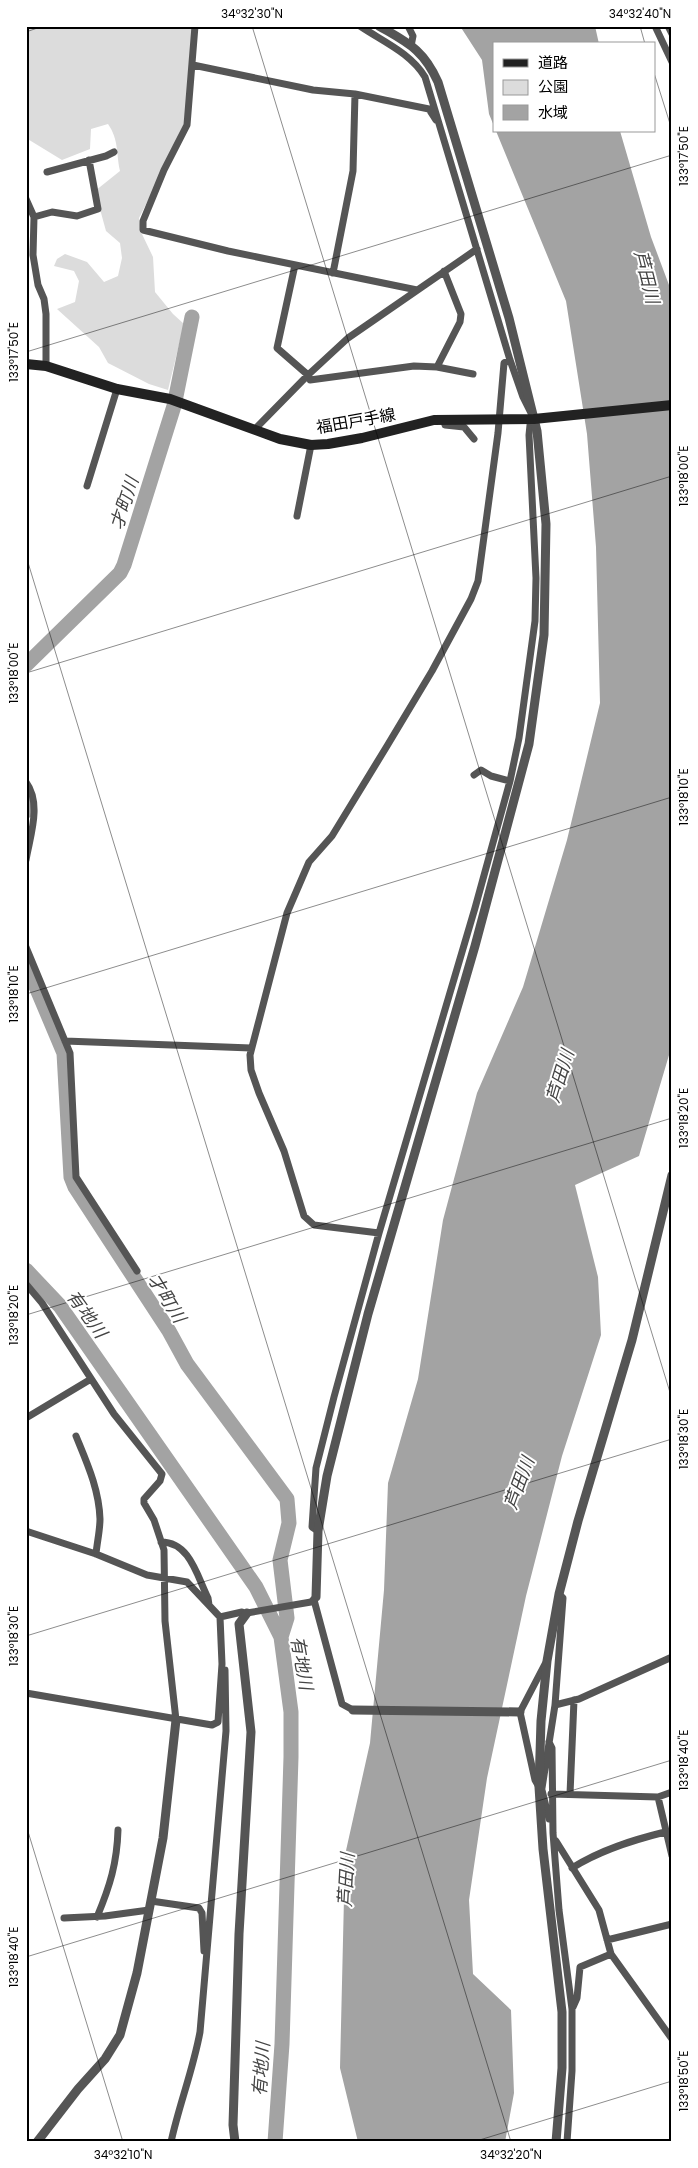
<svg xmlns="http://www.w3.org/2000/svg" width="698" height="2168" viewBox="0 0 698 2168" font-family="Poppins,'Noto Sans JP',sans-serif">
  <rect width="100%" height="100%" fill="#fff"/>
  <path fill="#dcdcdc" d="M26 26H194L185 127 139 218 141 232 153 257 155 292 173 314 184 324 168 390 149 384 108 363 99 347 57 309 75 302 79 281 74 271 54 266 57 259 65 254 87 262 104 282 118 276 122 258 120 243 106 231 95 191 120 171C116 152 119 140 108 124L91 129 90 149 62 160 26 138Z"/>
  <path fill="#a3a3a3" d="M460 26H595L599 44H494V126L489 114 482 60Z
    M496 131H620L651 237 672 293V1045L639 1156 575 1185 598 1277 601 1335 562 1456 526 1596 487 1778 469 1900 473 1974 511 2010 514 2093 505 2142H358L340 2068 345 1855 370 1743 384 1590 388 1483 418 1379 443 1220 477 1093 523 987 567 840 600 703 596 547 587 434 566 301Z"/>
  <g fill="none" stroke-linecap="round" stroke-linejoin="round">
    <path stroke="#a3a3a3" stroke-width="15" d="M26 665 120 573 124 565 174 406 192 317
      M26 794 28 797 26 811
      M26 963 64 1053 71 1177 75 1187 169 1331 187 1364 287 1499 289 1523 280 1560 287 1618 281 1637
      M26 1270 60 1306 256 1587 281 1637 291 1712V1757L282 2044 275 2142"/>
    <path stroke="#555" stroke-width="7" d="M195 26 187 125 164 170 143 221V230L228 251 417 290
      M408 26 413 36 411 46
      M655 26 672 62
      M668 26 672 34
      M193 65 313 90 355 94 429 109 436 120
      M47 172 106 156 114 152
      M26 199 34 217 33 255 38 285 44 299 46 314V366
      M34 217 52 212 77 216 98 209 89 160
      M295 265 277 348 308 375 310 380 414 366 437 367 473 374
      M333 273 353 171 355 94
      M437 367 460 322 461 314 444 271
      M444 420 445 425 464 427 474 439
      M255 429 308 375 348 338 477 249
      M87 486 117 389
      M297 516 311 445
      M474 775 481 770 491 776 510 781
      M26 782C42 804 30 836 26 860
      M26 947 70 1053 76 1177 137 1271
      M65 1041 251 1048
      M379 1233 314 1225 304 1216 284 1151 259 1093 251 1070 250 1055 287 913 309 862 332 836 387 746 432 671 471 599 478 581 498 433 504 363 510 360
      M26 1284 42 1303 114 1414 162 1474 160 1481 144 1499V1503L154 1520 164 1550 165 1621 176 1720
      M26 1418 91 1379
      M76 1436C87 1463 99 1489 100 1519 100 1530 97 1543 96 1554
      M26 1531 96 1554 147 1575 187 1582 220 1617 222 1664 218 1722 212 1725 26 1693
      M318 1531 312 1527 316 1468 334 1397 379 1233 475 908 510 781 519 738 535 621 536 578 529 435 530 425 534 419 523 397 510 360 425 77C411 53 382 41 360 26
      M161 1542C190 1542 197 1576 208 1598L209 1605
      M314 1600 342 1704 353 1710
      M247 1613 311 1602 316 1597
      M220 1617 242 1612 245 1614
      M545 1664 520 1712 535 1780 539 1787 542 1788 555 1705 563 1598 559 1594
      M555 1705 579 1699 672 1657
      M549 1742 552 1748 553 1833 559 1910 572 2009V2071L567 2142
      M542 1790 549 1819
      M551 1794 658 1797 672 1792
      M570 1794 574 1700
      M658 1797 672 1856
      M556 1841 599 1910 611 1954 672 2039
      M572 1868C600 1850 633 1840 665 1832
      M151 1901 199 1908 202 1913 204 1951
      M97 1917C110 1886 117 1863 118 1830
      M64 1918 105 1916 149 1910
      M607 1940 672 1924
      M573 2007 577 1998 580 1967 611 1954
      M171 2142C179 2105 193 2070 200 2032L226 1731 225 1670"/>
    <path stroke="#555" stroke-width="9" d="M316 1597 318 1531 327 1476 368 1314 475 946 529 744 544 635 546 524 537 431 509 318 438 82C423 49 408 43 379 26
      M353 1710 520 1712
      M37 2142 78 2089 105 2059 120 2035 137 1973 163 1838 176 1720
      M235 2142 233 2125 239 1934 251 1732 239 1624 247 1613
      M556 2142 562 2068V2012L543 1849 539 1787 541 1721 547 1661 559 1594 578 1521 632 1340 672 1175"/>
    <path stroke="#222" stroke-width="10" d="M26 364 46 366 117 389 170 399 280 439 311 445 328 444 362 438 434 420 534 419 672 405"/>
  </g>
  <path fill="none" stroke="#000" stroke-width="1" stroke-opacity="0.45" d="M252 26 672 1399M640 26 645 44M26 32 43 26M654 73 672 130M26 352 672 155M26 556 511 2142M26 673 672 476M26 994 672 797M26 1315 672 1118M26 1636 672 1439M26 1825 123 2142M26 1957 672 1760M473 2142 672 2081"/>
  <g text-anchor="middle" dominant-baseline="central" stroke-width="4" stroke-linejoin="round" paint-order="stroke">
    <g font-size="16" fill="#000" stroke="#fff">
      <text transform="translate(356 421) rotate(-10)">福田戸手線</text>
    </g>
    <g font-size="18" font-style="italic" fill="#444" stroke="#fff">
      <text transform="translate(647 277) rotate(76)">芦田川</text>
      <text transform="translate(124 503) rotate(-72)">才町川</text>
      <text transform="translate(560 1076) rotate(-73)">芦田川</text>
      <text transform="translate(167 1298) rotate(58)">才町川</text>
      <text transform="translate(87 1314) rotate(54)">有地川</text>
      <text transform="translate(519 1483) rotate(-70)">芦田川</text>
      <text transform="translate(302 1663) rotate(80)">有地川</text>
      <text transform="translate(346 1880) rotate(-87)">芦田川</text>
      <text transform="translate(261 2069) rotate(-86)">有地川</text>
    </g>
  </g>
  <rect width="698" height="2168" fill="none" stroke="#ffffff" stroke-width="55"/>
  <rect x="493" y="42" width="162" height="90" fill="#ffffff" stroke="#999999"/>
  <rect x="503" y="59" width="25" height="8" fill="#222222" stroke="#999999"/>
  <text x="538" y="68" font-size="15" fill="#000000">道路</text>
  <rect x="503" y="80" width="25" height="15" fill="#dcdcdc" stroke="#999999"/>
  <text x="538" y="92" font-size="15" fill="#000000">公園</text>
  <rect x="503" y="105" width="25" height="15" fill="#a3a3a3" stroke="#999999"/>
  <text x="538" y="118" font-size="15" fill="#000000">水域</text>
  <rect x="28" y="28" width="642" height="2112" fill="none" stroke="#000" stroke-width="2"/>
  <g font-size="12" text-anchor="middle" fill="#000">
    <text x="252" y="18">34°32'30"N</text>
    <text x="640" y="18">34°32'40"N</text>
    <text transform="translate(684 156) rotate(-90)" y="4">133°17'50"E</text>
    <text transform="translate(14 352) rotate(-90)" y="4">133°17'50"E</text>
    <text transform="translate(684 476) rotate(-90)" y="4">133°18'00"E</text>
    <text transform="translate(14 673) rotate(-90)" y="4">133°18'00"E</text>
    <text transform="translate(684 797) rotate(-90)" y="4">133°18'10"E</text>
    <text transform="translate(14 994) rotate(-90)" y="4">133°18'10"E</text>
    <text transform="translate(684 1118) rotate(-90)" y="4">133°18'20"E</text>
    <text transform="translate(14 1315) rotate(-90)" y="4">133°18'20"E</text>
    <text transform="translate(684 1439) rotate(-90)" y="4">133°18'30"E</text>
    <text transform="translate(14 1636) rotate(-90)" y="4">133°18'30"E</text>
    <text transform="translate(684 1760) rotate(-90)" y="4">133°18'40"E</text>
    <text transform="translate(14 1957) rotate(-90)" y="4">133°18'40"E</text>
    <text transform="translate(684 2081) rotate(-90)" y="4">133°18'50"E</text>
    <text x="123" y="2159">34°32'10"N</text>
    <text x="511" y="2159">34°32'20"N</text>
  </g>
</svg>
